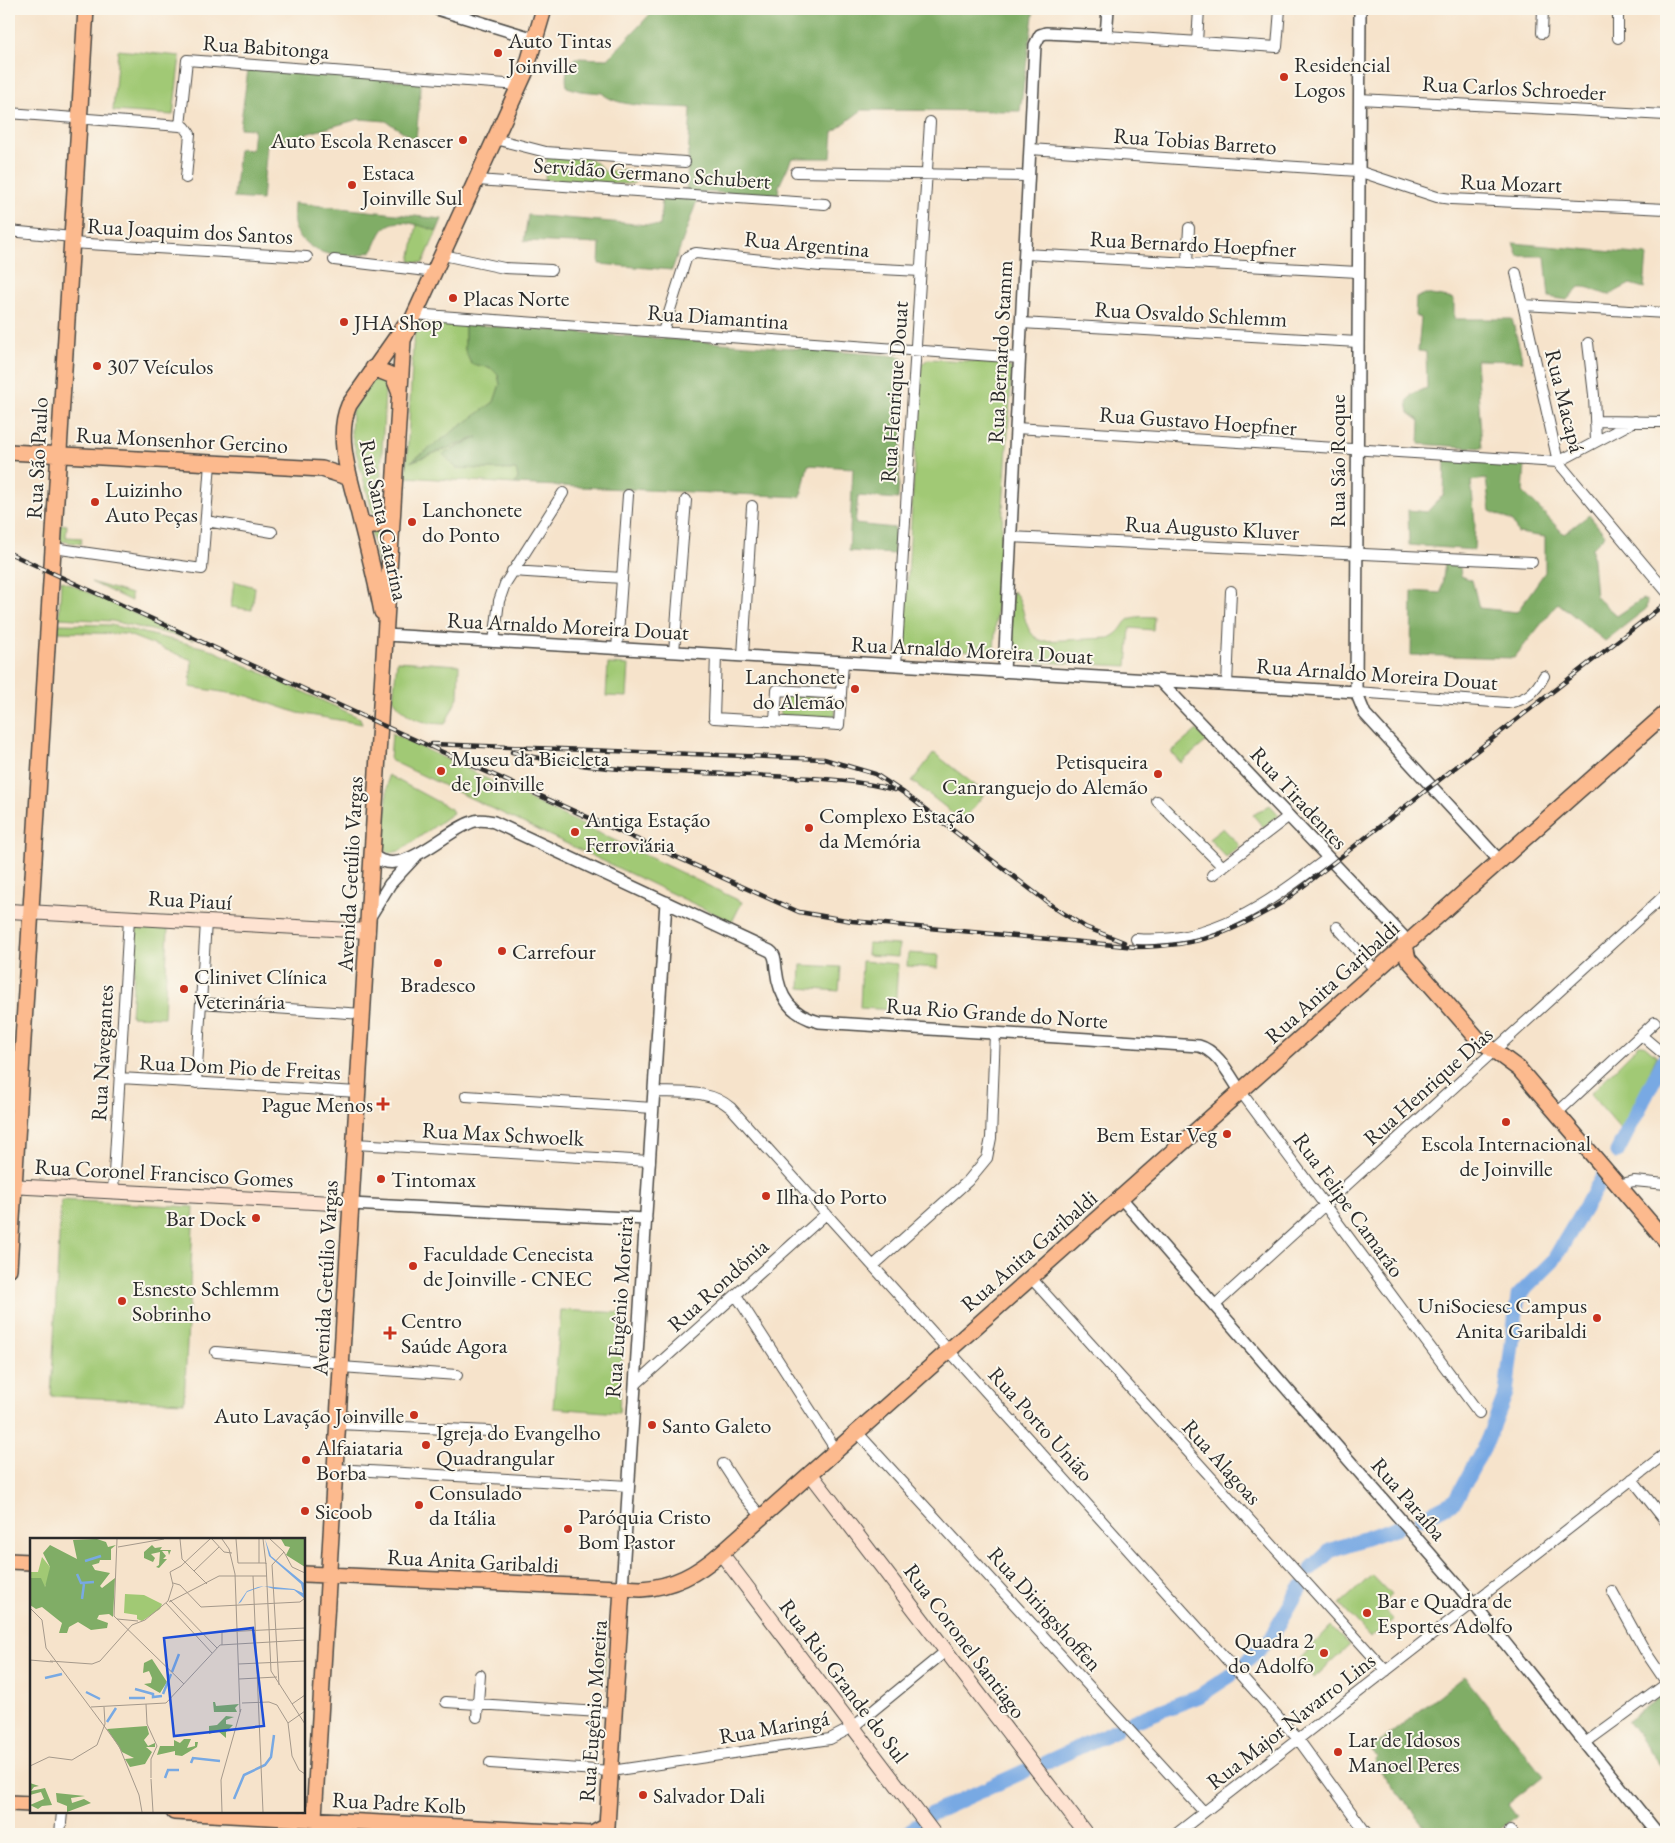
<svg xmlns="http://www.w3.org/2000/svg" width="1675" height="1843" viewBox="0 0 1675 1843" font-family="'EB Garamond',serif">
  <rect width="100%" height="100%" fill="#fbf7ec"/>
  <filter id="ink" filterUnits="userSpaceOnUse"><feTurbulence type="fractalNoise" baseFrequency=".02" numOctaves="2"/><feDisplacementMap in="SourceGraphic" scale="10" xChannelSelector="R" yChannelSelector="G"/><feConvolveMatrix kernelMatrix="1 2 1 2 8 2 1 2 1" color-interpolation-filters="sRGB"/></filter>
  <filter id="wash" filterUnits="userSpaceOnUse"><feTurbulence type="fractalNoise" baseFrequency=".0096" numOctaves="4" result="noise"/><feDisplacementMap in="SourceGraphic" scale="20" xChannelSelector="R" yChannelSelector="G"/><feGaussianBlur stdDeviation="1.12" result="paint"/><feColorMatrix in="noise" values="0 0 0 0 0 0 0 0 0 0 0 0 0 0 0 0 0 1.4 0 .05"/><feComposite in="paint" operator="in"/></filter>
  <g filter="url(#wash)">
    <rect width="100%" height="100%" fill="#f6e3cb"/>
    <path fill="#a1c974" stroke="#667a50" d="M118 50 180 56 173 115 113 111Z
      M547 154 585 156 599 165 605 172 625 169 634 176 641 175 634 183 625 184 545 180Z
      M417 224 437 231 423 263 410 261Z
      M421 321 465 324V350L471 364 491 368 498 375 500 384 494 402 413 461 494 431 456 447V468L517 470 518 478 515 484 406 477 413 346 416 325Z
      M928 359 1003 363 1012 369 994 650 990 652 909 647 904 645 920 366Z
      M373 380 383 382 385 391 379 514 376 516 373 514 351 433 352 411Z
      M60 524 67 525 66 537 82 538 81 544 60 541Z
      M371 531 382 532 379 565Z
      M61 580 194 640 112 621 59 618Z
      M234 581 255 587 252 610 231 607Z
      M91 582 131 594V601Z
      M1012 591C1028 601 1019 632 1042 641L1109 638C1132 627 1115 614 1154 617L1153 630 1130 628 1127 666 1014 661 1009 655Z
      M58 624 111 625 210 649 360 718 362 724 298 713 248 696 190 687 192 660 126 634 58 632Z
      M397 661 459 665 458 697 445 724C420 723 409 720 393 699Z
      M608 664 629 665 627 697 606 696Z
      M782 695 836 698 835 721 780 717Z
      M1197 730 1208 740 1181 763 1171 752Z
      M392 733 742 902 732 922 390 760Z
      M934 753 985 793 963 821 912 781Z
      M388 775 451 809 453 813 400 851 389 853 384 849Z
      M1270 805 1279 815 1263 827 1253 815Z
      M1223 828 1240 846 1226 857 1209 839Z
      M137 926 168 928 164 1017 131 1016Z
      M868 943 899 945 898 957 867 955Z
      M908 953 939 955 938 968 907 966Z
      M862 961 898 964 895 1010 860 1008Z
      M801 965 841 967 839 991 800 988Z
      M1639 1045H1644L1657 1056 1623 1132 1590 1094Z
      M61 1200 194 1207 184 1402 51 1396Z
      M561 1310 625 1313 619 1413 553 1408Z
      M1372 1575 1391 1595 1380 1606 1394 1620 1371 1638 1340 1604Z
      M1331 1626 1350 1645 1314 1678 1298 1661Z
      M602 1630 607 1631 604 1674 599 1673Z"/>
    <path fill="#80ad66" stroke="#566c48" d="M655 9H1034L1020 111 862 110 833 132 831 158H792L779 186 778 195 700 192 672 270 599 264 600 244 524 241 528 215 660 226 662 194 686 195 691 108C668 106 617 109 602 93L580 91 567 87C565 75 566 67 575 58L608 59Z
      M248 70 421 82 416 140 386 121 359 119 267 145 262 200 234 198 239 149 252 150 254 129 240 128Z
      M294 203 442 219 437 231C423 227 399 216 386 227 379 232 377 244 372 251 348 262 308 256 296 230 292 222 294 212 294 203Z
      M1513 243 1647 255 1644 288 1630 284 1609 295C1598 293 1591 286 1579 287L1567 300 1549 297 1545 256H1518Z
      M1425 294 1454 299V319H1512L1523 361 1476 360 1482 448 1419 444 1420 421 1409 413 1407 402 1412 394 1427 388 1426 352 1418 351 1421 318 1415 316 1416 298Z
      M465 324 898 356 903 359 906 364 898 499 858 496 855 524 895 528 894 554 849 551 853 468 808 465 801 497 515 484 518 478 516 470 456 468 443 454 478 437 410 462 494 402 500 384 498 375 491 368 471 364 465 350Z
      M1445 459 1525 465 1523 492 1564 534 1589 515 1605 535 1592 548 1596 597 1617 616 1642 599 1647 601 1646 609 1605 641 1558 603 1514 658 1411 655 1412 591 1441 593 1445 563 1453 562 1460 567 1461 576 1472 580 1479 608 1517 612 1545 572V537L1518 533 1512 521 1490 511 1486 479 1471 481 1475 523 1474 550 1409 545 1408 510 1427 512 1444 494Z
      M1464 1676 1543 1776 1508 1804 1517 1816 1493 1834H1422L1420 1832 1425 1827 1375 1764 1377 1757 1370 1750Z
      M1666 1692V1773L1627 1721Z"/>
    <g fill="none" stroke-linecap="round" stroke-linejoin="round">
      <path stroke="#78a9e3" stroke-width="15" d="M1617 1152 1666 1056
        M1422 1518 1455 1501 1487 1441 1506 1393 1518 1296 1553 1261 1604 1175
        M1311 1569 1331 1550 1398 1527
        M1248 1660 1270 1639 1300 1588
        M1132 1722 1199 1696 1231 1675
        M1047 1762 1116 1730
        M931 1814 1025 1771
        M908 1834 917 1825"/>
    </g>
  </g>
  <g filter="url(#ink)">
    <g fill="none" stroke-linecap="round" stroke-linejoin="round">
      <g stroke="#494743" stroke-width="12">
        <path id="minor" d="M1542 33 1543 9
          M1106 36 1277 47 1280 9
          M1618 38V9
          M1197 42 1199 9
          M1359 99 1666 115
          M9 113 180 126 187 60 520 85
          M180 126 185 127 190 134 186 178
          M495 139 546 152 685 162
          M1030 149 1358 171 1437 197 1451 199 1666 209
          M796 172 1029 176
          M477 180 825 204
          M9 231 72 237
          M71 243 307 257
          M1025 254 1358 272
          M443 255 504 268 551 270
          M334 260 435 272
          M1187 263 1189 228
          M1516 273 1558 462 1666 591
          M1523 305 1666 313
          M413 314 1020 358
          M1021 323 1358 342
          M663 332 686 259 690 255 696 253 820 266 921 271
          M1588 343 1594 395 1596 441
          M1596 421 1666 422
          M1016 428 1558 462 1635 421
          M206 521 272 532
          M1010 537 1532 562
          M53 548 202 569 210 463
          M512 571 622 578
          M494 642 499 601 505 584 563 493
          M617 649 628 495
          M674 652 686 500
          M716 655 714 718 839 725 843 662
          M743 656 752 506
          M896 665 930 122
          M1227 685 1231 591
          M1356 692 1507 703C1526 700 1535 693 1544 676
          M775 721 777 690 841 694
          M1654 723 1666 727
          M1157 801 1223 867
          M1212 875 1289 816
          M1337 927 1376 971
          M1136 939C1214 945 1269 902 1328 858
          M201 1003 363 1014
          M1641 1035 1655 1022
          M120 1078 358 1092
          M196 1083 206 922
          M654 1092C680 1093 710 1089 731 1108L1298 1739 1367 1834
          M1241 1092 1479 1413
          M466 1096 653 1108
          M1557 1113 1641 1035 1666 1056
          M355 1144 650 1161
          M1618 1185 1634 1181 1666 1184
          M113 1191 129 918
          M873 1266 968 1181 987 1158 991 1138 995 1032
          M1031 1278 1386 1671
          M736 1295 836 1450
          M1214 1306 1666 894
          M216 1352 341 1363
          M341 1367 457 1375
          M636 1384 826 1214
          M338 1424 489 1431
          M857 1432 1204 1812
          M723 1464 743 1495 762 1517
          M335 1469 629 1486
          M1632 1479 1666 1522
          M1612 1591 1645 1651 1666 1682
          M446 1702 615 1713
          M477 1717 480 1675
          M1585 1743 1666 1684
          M490 1763 611 1771 830 1739 853 1727 946 1651
          M1510 1831 1513 1834
          M60 1834 62 1812
          M1176 1834 1666 1453"/>
      </g>
      <g stroke="#494743" stroke-width="14">
        <path id="tertiary" d="M437 9 535 39
          M1360 9 1356 692 1365 714 1499 860
          M386 635 1356 692
          M1004 672 1035 45 1040 35 1046 33 1106 36 1108 9
          M1160 681 1402 935 1405 945
          M373 855C401 882 447 828 475 821 481 819 488 821 494 822L770 951C776 955 775 962 776 969 779 997 791 1015 819 1022L1199 1046C1218 1051 1230 1076 1241 1092
          M369 918 390 884 416 856
          M1121 1198 1473 1603 1658 1834
          M351 1204 646 1219
          M622 1588 666 902"/>
      </g>
      <g stroke="#494743" stroke-width="16">
        <path id="secondary" d="M9 911 368 931
          M9 1186 351 1204
          M810 1473 1086 1834
          M721 1553 934 1834"/>
      </g>
      <g stroke="#494743" stroke-width="18">
        <path id="primary" d="M373 368 393 376 399 391
          M9 452 322 469 350 478
          M361 523 374 526 392 519
          M382 612C376 580 368 549 360 518 352 483 334 439 349 405L405 325
          M1405 945 1408 959 1477 1038 1519 1069 1666 1241
          M9 1269 86 9
          M9 1561 31 1562
          M304 1574 641 1589C673 1587 697 1574 721 1553L1666 713
          M9 1803 31 1804
          M174 1812 591 1834
          M313 1834 403 340 525 73 544 9
          M592 1834 607 1826 622 1588"/>
      </g>
      <use href="#minor" stroke="#fff" stroke-width="10"/>
      <use href="#tertiary" stroke="#fff" stroke-width="11"/>
      <use href="#secondary" stroke="#fee3d2" stroke-width="14"/>
      <use href="#primary" stroke="#fcba8e" stroke-width="15"/>
      <g stroke="#2b2b2b" stroke-width="4.5">
        <path id="rail" d="M9 553 380 724 799 912 852 921 1136 947C1200 946 1229 934 1283 902L1666 603
          M432 744 824 759 875 774 904 793 1055 908 1085 927 1124 942
          M512 752C596 774 684 771 770 776 812 778 854 779 895 790"/>
      </g>
      <use href="#rail" stroke="#fbf7ec" stroke-width="2.5" stroke-dasharray="8" stroke-linecap="butt"/>
    </g>
  </g>
  <g fill="#c8321e" stroke="#fbf7ec" stroke-width="2">
    <circle cx="498" cy="53" r="5"/>
    <circle cx="1284" cy="77" r="5"/>
    <circle cx="463" cy="140" r="5"/>
    <circle cx="352" cy="185" r="5"/>
    <circle cx="453" cy="298" r="5"/>
    <circle cx="344" cy="322" r="5"/>
    <circle cx="97" cy="366" r="5"/>
    <circle cx="95" cy="502" r="5"/>
    <circle cx="412" cy="522" r="5"/>
    <circle cx="855" cy="689" r="5"/>
    <circle cx="441" cy="771" r="5"/>
    <circle cx="1158" cy="774" r="5"/>
    <circle cx="809" cy="828" r="5"/>
    <circle cx="575" cy="832" r="5"/>
    <circle cx="502" cy="951" r="5"/>
    <circle cx="438" cy="963" r="5"/>
    <circle cx="184" cy="989" r="5"/>
    <path d="M380.5 1096.5h5v5h5v5h-5v5h-5v-5h-5v-5h5z"/>
    <circle cx="1506" cy="1122" r="5"/>
    <circle cx="1227" cy="1134" r="5"/>
    <circle cx="381" cy="1179" r="5"/>
    <circle cx="766" cy="1196" r="5"/>
    <circle cx="256" cy="1218" r="5"/>
    <circle cx="413" cy="1266" r="5"/>
    <circle cx="122" cy="1301" r="5"/>
    <circle cx="1597" cy="1318" r="5"/>
    <path d="M387.5 1325.5h5v5h5v5h-5v5h-5v-5h-5v-5h5z"/>
    <circle cx="414" cy="1415" r="5"/>
    <circle cx="652" cy="1425" r="5"/>
    <circle cx="426" cy="1445" r="5"/>
    <circle cx="306" cy="1460" r="5"/>
    <circle cx="419" cy="1505" r="5"/>
    <circle cx="305" cy="1511" r="5"/>
    <circle cx="568" cy="1529" r="5"/>
    <circle cx="1367" cy="1613" r="5"/>
    <circle cx="1324" cy="1653" r="5"/>
    <circle cx="1338" cy="1752" r="5"/>
    <circle cx="643" cy="1795" r="5"/>
  </g>
  <g text-anchor="middle" dominant-baseline="central" stroke-width="4" stroke-linejoin="round" paint-order="stroke">
    <g font-size="22" fill="#2b2b2b" stroke="#fbf7ec" text-anchor="start">
      <text x="508" y="40">Auto Tintas<tspan x="508" dy="25">Joinville</tspan></text>
      <text x="1294" y="64">Residencial<tspan x="1294" dy="25">Logos</tspan></text>
      <text x="453" y="140" text-anchor="end">Auto Escola Renascer</text>
      <text x="362" y="172">Estaca<tspan x="362" dy="25">Joinville Sul</tspan></text>
      <text x="463" y="298">Placas Norte</text>
      <text x="354" y="322">JHA Shop</text>
      <text x="107" y="366">307 Veículos</text>
      <text x="105" y="489">Luizinho<tspan x="105" dy="25">Auto Peças</tspan></text>
      <text x="422" y="509">Lanchonete<tspan x="422" dy="25">do Ponto</tspan></text>
      <text x="845" y="676" text-anchor="end">Lanchonete<tspan x="845" dy="25">do Alemão</tspan></text>
      <text x="451" y="758">Museu da Bicicleta<tspan x="451" dy="25">de Joinville</tspan></text>
      <text x="1148" y="761" text-anchor="end">Petisqueira<tspan x="1148" dy="25">Canranguejo do Alemão</tspan></text>
      <text x="819" y="815">Complexo Estação<tspan x="819" dy="25">da Memória</tspan></text>
      <text x="585" y="819">Antiga Estação<tspan x="585" dy="25">Ferroviária</tspan></text>
      <text x="512" y="951">Carrefour</text>
      <text x="194" y="976">Clinivet Clínica<tspan x="194" dy="25">Veterinária</tspan></text>
      <text x="438" y="984" text-anchor="middle">Bradesco</text>
      <text x="373" y="1104" text-anchor="end">Pague Menos</text>
      <text x="1217" y="1134" text-anchor="end">Bem Estar Veg</text>
      <text x="1506" y="1143" text-anchor="middle">Escola Internacional<tspan x="1506" dy="25">de Joinville</tspan></text>
      <text x="391" y="1179">Tintomax</text>
      <text x="776" y="1196">Ilha do Porto</text>
      <text x="246" y="1218" text-anchor="end">Bar Dock</text>
      <text x="423" y="1253">Faculdade Cenecista<tspan x="423" dy="25">de Joinville - CNEC</tspan></text>
      <text x="132" y="1288">Esnesto Schlemm<tspan x="132" dy="25">Sobrinho</tspan></text>
      <text x="1587" y="1305" text-anchor="end">UniSociesc Campus<tspan x="1587" dy="25">Anita Garibaldi</tspan></text>
      <text x="401" y="1320">Centro<tspan x="401" dy="25">Saúde Agora</tspan></text>
      <text x="404" y="1415" text-anchor="end">Auto Lavação Joinville</text>
      <text x="662" y="1425">Santo Galeto</text>
      <text x="436" y="1432">Igreja do Evangelho<tspan x="436" dy="25">Quadrangular</tspan></text>
      <text x="316" y="1447">Alfaiataria<tspan x="316" dy="25">Borba</tspan></text>
      <text x="429" y="1492">Consulado<tspan x="429" dy="25">da Itália</tspan></text>
      <text x="315" y="1511">Sicoob</text>
      <text x="578" y="1516">Paróquia Cristo<tspan x="578" dy="25">Bom Pastor</tspan></text>
      <text x="1377" y="1600">Bar e Quadra de<tspan x="1377" dy="25">Esportes Adolfo</tspan></text>
      <text x="1314" y="1640" text-anchor="end">Quadra 2<tspan x="1314" dy="25">do Adolfo</tspan></text>
      <text x="1348" y="1739">Lar de Idosos<tspan x="1348" dy="25">Manoel Peres</tspan></text>
      <text x="653" y="1795">Salvador Dali</text>
    </g>
    <g font-size="22" fill="#2b2b2b" stroke="#fbf7ec">
      <text transform="translate(266 47) rotate(4)">Rua Babitonga</text>
      <text transform="translate(1514 88) rotate(3)">Rua Carlos Schroeder</text>
      <text transform="translate(1195 141) rotate(4)">Rua Tobias Barreto</text>
      <text transform="translate(652 173) rotate(4)">Servidão Germano Schubert</text>
      <text transform="translate(1511 183) rotate(2)">Rua Mozart</text>
      <text transform="translate(190 231) rotate(3)">Rua Joaquim dos Santos</text>
      <text transform="translate(807 244) rotate(5)">Rua Argentina</text>
      <text transform="translate(1193 244) rotate(3)">Rua Bernardo Hoepfner</text>
      <text transform="translate(1191 314) rotate(3)">Rua Osvaldo Schlemm</text>
      <text transform="translate(718 317) rotate(4)">Rua Diamantina</text>
      <text transform="translate(1000 352) rotate(-87)">Rua Bernardo Stamm</text>
      <text transform="translate(894 392) rotate(-86)">Rua Henrique Douat</text>
      <text transform="translate(1565 401) rotate(76)">Rua Macapá</text>
      <text transform="translate(1198 421) rotate(4)">Rua Gustavo Hoepfner</text>
      <text transform="translate(182 440) rotate(3)">Rua Monsenhor Gercino</text>
      <text transform="translate(37 458) rotate(-87)">Rua São Paulo</text>
      <text transform="translate(1337 461) rotate(-90)">Rua São Roque</text>
      <text transform="translate(384 520) rotate(78)">Rua Santa Catarina</text>
      <text transform="translate(1212 528) rotate(3)">Rua Augusto Kluver</text>
      <text transform="translate(568 626) rotate(3)">Rua Arnaldo Moreira Douat</text>
      <text transform="translate(972 650) rotate(3)">Rua Arnaldo Moreira Douat</text>
      <text transform="translate(1377 674) rotate(4)">Rua Arnaldo Moreira Douat</text>
      <text transform="translate(1299 798) rotate(47)">Rua Tiradentes</text>
      <text transform="translate(350 874) rotate(-87)">Avenida Getúlio Vargas</text>
      <text transform="translate(190 900) rotate(3)">Rua Piauí</text>
      <text transform="translate(1332 982) rotate(-42)">Rua Anita Garibaldi</text>
      <text transform="translate(997 1013) rotate(4)">Rua Rio Grande do Norte</text>
      <text transform="translate(102 1053) rotate(-87)">Rua Navegantes</text>
      <text transform="translate(240 1067) rotate(3)">Rua Dom Pio de Freitas</text>
      <text transform="translate(1428 1086) rotate(-42)">Rua Henrique Dias</text>
      <text transform="translate(503 1134) rotate(3)">Rua Max Schwoelk</text>
      <text transform="translate(164 1173) rotate(3)">Rua Coronel Francisco Gomes</text>
      <text transform="translate(1349 1205) rotate(54)">Rua Felipe Camarão</text>
      <text transform="translate(1029 1251) rotate(-41)">Rua Anita Garibaldi</text>
      <text transform="translate(325 1278) rotate(-87)">Avenida Getúlio Vargas</text>
      <text transform="translate(718 1285) rotate(-42)">Rua Rondônia</text>
      <text transform="translate(619 1307) rotate(-86)">Rua Eugênio Moreira</text>
      <text transform="translate(1041 1424) rotate(48)">Rua Porto União</text>
      <text transform="translate(1222 1462) rotate(48)">Rua Alagoas</text>
      <text transform="translate(1409 1499) rotate(49)">Rua Paraíba</text>
      <text transform="translate(473 1561) rotate(3)">Rua Anita Garibaldi</text>
      <text transform="translate(1045 1609) rotate(48)">Rua Diringshoffen</text>
      <text transform="translate(965 1641) rotate(53)">Rua Coronel Santiago</text>
      <text transform="translate(844 1681) rotate(53)">Rua Rio Grande do Sul</text>
      <text transform="translate(593 1711) rotate(-86)">Rua Eugênio Moreira</text>
      <text transform="translate(1291 1721) rotate(-38)">Rua Major Navarro Lins</text>
      <text transform="translate(774 1727) rotate(-10)">Rua Maringá</text>
      <text transform="translate(399 1803) rotate(3)">Rua Padre Kolb</text>
    </g>
  </g>
  <g transform="translate(30 1538)">
    <rect width="275" height="275" fill="#f6e3cb"/>
    <path d="M12 19 20 29 19 41 14 50 0 40V34H8ZM95 56 114 57 132 66 130 71 112 83 107 81V77L94 75Z" fill="#a1c974"/>
    <path d="M67 1 76 4 78 9 86 7 81 11V22H70L69 25 62 27 65 32 80 35 70 48 72 50 85 40 83 79 79 76 69 77 67 81 78 85 77 90 61 92 48 84 39 89 37 95H29L32 85 12 69 6 71 0 67V40H11L15 49 20 29 13 15 20 7 47 21 43 2ZM251 1H275V29L256 17 260 9 255 8ZM122 7 125 10 132 9 130 12H141L139 17 138 13H132L136 18 133 21H137L129 30 126 29 129 27 130 14 121 16 125 20 123 24 114 20V14ZM122 121 137 144 130 155 114 146 121 145 122 140 119 133 113 135 114 125ZM183 164H185L186 168 209 166 205 170 207 174H184ZM196 178 204 179 196 182V186L203 187 196 194V200L188 193 179 196V188L187 187ZM117 188 119 196 114 202 118 208 125 205V209H116L122 214 115 226 100 229 95 221 104 220 92 214 77 191ZM154 201H161L157 210 165 208V204H168L167 209 152 218 145 217V213L127 217 130 208H144V202L150 205ZM0 245 9 248 4 249 1 253 15 250 22 267 12 268 8 271 0 267 14 261 11 254 0 257ZM26 255 55 258 41 260 42 265 54 261 61 265 37 274V268L27 264Z" fill="#80ad66"/>
    <path d="M235 1 241 18 274 45 275 61 264 52 244 51 234 48 217 54 211 64 208 66 217 53 228 49 234 48 264 51 273 55 271 46 239 18Z" fill="#78a9e3"/>
    <path fill="none" stroke="#78a9e3" stroke-width="2.5" d="M55 23 71 18M47 36 51 45 64 44M52 61 54 46M142 134 149 116M15 140 32 136M105 151 123 156V159L132 158M56 154 70 161M133 156 141 136M99 160H115M77 184 86 170M161 225 163 220 190 223M135 240 138 232H149M204 261 214 237 235 227 241 219 244 197"/>
    <path fill="none" stroke="#a5998b" stroke-width="1" d="M87 1 84 78 154 146M150 1 152 21 177 46M182 1 194 14 202 15M192 1 199 11 205 36 210 174M206 1 208 25H236M229 1V25M233 1 236 26M240 1 254 14 262 29 275 35M88 9 134 1M236 25 241 133 275 186M242 27 249 147M242 27 254 14M164 33 189 9M223 38 233 274M143 45 150 47 171 69 270 64 275 60M140 62 187 110M139 64 189 38H237M136 65 182 115M0 70 12 82 16 110 89 208 109 257 112 274M87 81 108 83M192 107V94L275 90M0 122 23 124M20 123 62 126 70 123 102 87 115 82 138 63 143 47 140 34 151 28 180 1M208 126 275 123M209 141 247 139M212 165 239 164 247 167 258 185 262 218 269 232 275 236M116 166 117 186 127 208 121 221V240M262 166 275 157M61 169 136 165 190 107 275 102M258 185 275 173M0 228 19 219 42 222 67 207 75 186 74 169M121 241 123 274M192 274 191 242 211 171"/>
    <path fill="#1d4ed8" fill-opacity="0.15" stroke="#1d4ed8" stroke-width="2.5" d="M223 90 234 188 144 198 134 100Z"/>
    <rect width="275" height="275" fill="none" stroke="#2b2b2b" stroke-width="2.5"/>
  </g>
  <rect width="1675" height="1843" fill="none" stroke="#fbf7ec" stroke-width="30"/>
</svg>
